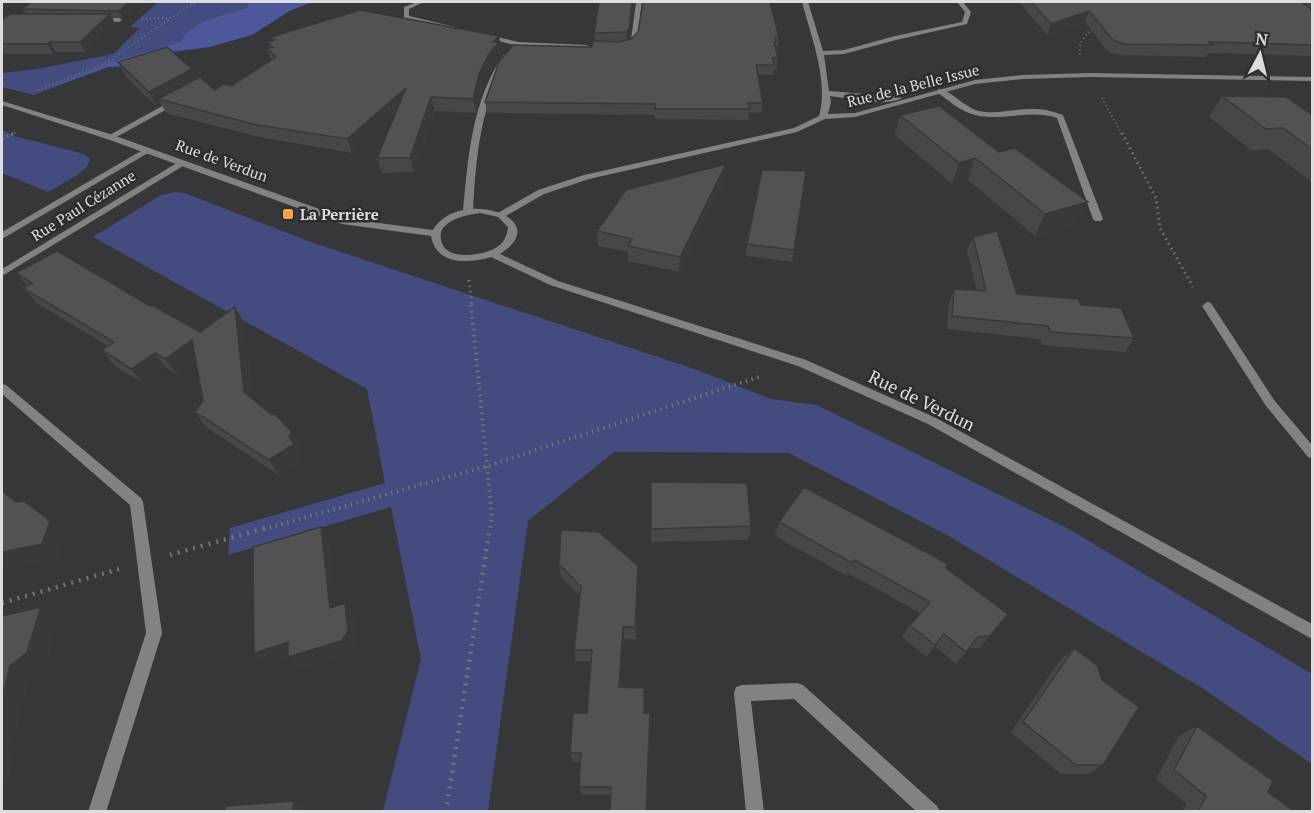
<svg xmlns="http://www.w3.org/2000/svg" width="1314" height="813" viewBox="0 0 1314 813" font-family="'PT Serif',serif">
  <rect width="100%" height="100%" fill="#363739"/>
  <path fill="#444c7f" d="M158 2H312L289 11 252 35 209 47 155 54 122 66 108 67 34 95 2 87V73L37 69 113 54 140 28 130 27Z
    M2 130 18 137 84 154 90 159 87 167 76 176 48 192 2 173Z
    M175 192 185 193 308 241 697 370 771 399 817 405 1067 528 1312 674V764L1205 690 947 535 789 453 614 452 528 521 488 811H383L421 659 391 507 228 555 230 528 385 483 367 389 93 237 161 195Z"/>
  <path fill="#4d579a" d="M249 2H312L289 11 252 35 209 47 155 54 122 66 108 67 38 92 110 62 181 42C190 20 227 15 247 8Z"/>
  <g fill="none" stroke-linecap="round" stroke-linejoin="round">
    <path stroke="#727375" stroke-width="2" stroke-dasharray="1 3" stroke-linecap="butt" d="M142 19 171 18 196 2
      M1080 54C1078 43 1085 34 1094 29
      M38 90 109 61 171 18
      M1102 98 1122 135
      M11 135 18 131"/>
    <path stroke="#727375" stroke-width="3" stroke-dasharray="1.5 4" stroke-linecap="butt" d="M1122 133 1156 198 1160 228 1193 287
      M2 139 14 133
      M469 280 472 307"/>
    <path stroke="#727375" stroke-width="4" stroke-dasharray="1.5 4.5" stroke-linecap="butt" d="M471 305 492 516 490 529
      M264 529 487 466 762 376"/>
    <path stroke="#727375" stroke-width="4.5" stroke-dasharray="2 6" stroke-linecap="butt" d="M170 555 269 527
      M2 603 119 569
      M446 812 490 527"/>
    <path fill="#828283" fill-rule="evenodd" d="M938 89C950 89 965 108 979 111 998 115 1016 108 1035 109 1045 109 1054 112 1063 115L1103 219 1101 221H1095L1093 219 1057 118C1028 108 998 124 969 113 958 109 948 100 938 93Z"/>
    <path fill="#828283" fill-rule="evenodd" d="M417 2H424L409 9V16L455 27V29L404 18V7Z
      M636 2H642L637 41 626 48H622V46L631 40Z
      M802 2H808L823 51 844 50 895 36 962 22 965 12 957 2H963L971 12 967 24 896 40 844 54 824 55 829 91C840 92 898 96 902 98 888 107 848 98 830 96L831 102 828 114 855 113 975 80 1023 75 1090 73 1312 77V81L1090 77 1023 79 975 84 855 117 825 119 797 132 589 179 544 194 504 217H498V213L538 190 584 175 794 128 819 116C829 82 811 36 802 2Z
      M99 18H119L122 20 119 22 97 21V19Z
      M485 34 518 42 586 45 590 47 586 49 518 46 483 37 482 36Z
      M504 54 511 56C480 101 476 158 473 211L468 214 463 211C468 157 472 100 504 54Z
      M175 99 182 101 113 139 106 137Z
      M146 148 153 150 2 239V232Z
      M180 161 184 164 183 166 2 276V269Z
      M1207 302 1211 303 1274 400 1312 445V458L1308 457 1266 406 1202 306Z
      M2 384 6 385 141 498 143 502 162 633 106 812H88L146 633 130 505 2 394Z
      M797 683 803 685 937 806 940 812H917L794 699 751 701 764 812H746L734 693 736 687 742 685Z"/>
    <path fill="#828283" fill-rule="evenodd" d="M2 101 113 135 347 219 433 230C458 186 557 218 500 254L558 281 806 360 936 418 1312 624V639L928 424 798 366 550 285 491 257C468 264 436 265 431 236L342 224 107 139 2 105ZM480 213 498 217 508 227C507 239 501 247 489 251 474 256 444 260 441 239 440 234 441 229 445 226 453 217 469 215 480 213Z"/>
  </g>
  <path fill="#474749" d="M32 2H140L122 18 112 17 115 24 86 52H56L53 54H2V20L26 14 22 9Z
    M599 2H635H634L628 40 779 37 778 47H775L778 58 776 69H774L773 75H758L763 103 761 113H749V120L655 119V115L487 113 485 102 592 47 595 41 594 33Z
    M1019 2H1312V56L1208 53 1206 57 1120 55 1107 51 1085 22 1047 35Z
    M499 36 501 49 500 50 501 55 491 67 482 87 476 113 435 111 414 172 382 173 377 158 395 115 352 153 259 137 166 113 161 104 157 107 126 77 118 62 192 69 197 79 215 90 231 86 271 60 267 49H270L267 42 273 41 271 37Z
    M1222 96 1312 115V182L1268 149 1252 151 1209 117Z
    M939 106 1076 224 1035 236 968 180 952 184 895 135 900 115Z
    M806 171 792 262 746 256 747 244Z
    M725 179 679 272 628 261V252L598 246 597 231Z
    M973 237 1017 294 1081 305 1134 338 1125 352 1042 345 1040 339 947 329 949 302 954 289 977 291 967 250Z
    M16 273 150 306 200 332 235 307 244 323 253 399 292 432 301 447 299 451 304 458 279 475 206 427 195 412 203 400 196 360 177 374 166 368 144 384 115 366 102 350 108 346 37 303 23 288 27 286Z
    M651 482 751 526 748 540 651 542Z
    M779 522 946 568 990 636 980 648H969L956 664 935 646 926 657 902 637 910 625 920 613 848 573 847 576 775 536Z
    M559 564 638 566 639 579 636 639H624L621 687 644 688 645 713 650 723 647 812H610L611 795H582L579 787 581 762H573L570 753 587 713 591 661H576L574 650 580 596 561 577Z
    M1074 648 1103 765 1088 774H1061L1011 732 1061 659Z
    M1197 726 1268 792 1295 812H1183L1187 804 1156 779 1179 736Z"/>
  <path fill="#39393c" d="M129 2H140L122 18 119 11Z
    M632 2H635H634L629 39 626 42V32Z
    M1089 11 1085 22 1047 35 1051 24Z
    M110 14 115 24 86 52 80 42Z
    M499 36 501 49 500 50 501 55 491 67 482 87 476 113 473 99 479 74 493 42Z
    M50 42 56 52 53 54 47 44Z
    M192 69 199 84 158 99 161 104 157 107 149 92Z
    M406 88 410 102 352 153 347 139Z
    M431 97 435 111 414 172 410 158Z
    M975 158 968 180 952 184 959 163Z
    M726 164 725 179 679 272 680 257Z
    M1088 202 1076 224 1035 236 1045 214Z
    M235 307 244 323 254 407 244 392Z
    M192 340 202 356 177 374 165 359Z
    M155 353 166 368 144 384 131 369Z
    M292 432 301 447 299 451 304 458 279 475 269 460 289 437Z
    M50 521 67 534 60 558 2 569V552Z
    M321 527 330 541 340 620 330 608Z
    M638 566 639 579 636 639 635 627Z
    M345 603 355 616 357 644 350 653 300 669 288 658 267 665 254 653 288 642Z
    M41 607 59 620 47 663 30 678 14 743 18 745 8 781 4 782 2 790V698L10 666Z
    M623 627 624 639 621 698 619 687Z
    M650 713 647 812H646Z
    M294 801 307 809V812H292Z"/>
  <path fill="#525255" stroke="#39393c" stroke-width="1.5" d="M32 2H129L119 11 22 9Z
    M599 2H632L629 29 626 32 594 33Z
    M643 2H770L779 37H775L776 42H774L778 58H773L774 65H756L763 103H748L750 109H655V104L485 102 499 62 513 45 592 47 593 41 619 42 631 39 638 32Z
    M1031 2H1302L1312 10V45L1209 42 1213 45 1125 44 1113 40 1089 11 1051 24Z
    M360 10 499 36 493 42H499L489 54 479 74 473 99 431 97 410 158H377L406 88 347 139 253 124 158 99 200 77 215 90 224 84 231 86 276 57 267 49 273 47 267 42 275 40 271 37Z
    M10 14H110L80 42H50L47 44H2V20Z
    M167 47 192 69 149 92 118 62Z
    M1222 96 1286 97 1312 115V149L1283 128 1266 129Z
    M939 106 999 152 1015 148 1088 202 1045 214 975 158 959 163 900 115Z
    M726 164 680 257 628 246 632 239 597 231 626 190Z
    M762 170 806 171 794 250 747 244Z
    M997 231 1017 294 1078 299 1081 305 1121 308 1134 338 1050 332 1048 326 952 316 954 289 986 291 973 237Z
    M57 251 150 306 152 305 200 332 235 307 244 392 272 415 275 414 292 432 289 437 294 444 269 460 195 412 203 400 192 340 165 359 155 353 131 369 102 350 114 342 23 288 32 283 16 273Z
    M651 482 747 483 751 526 651 529Z
    M804 487 948 564 946 568 1008 614 990 636 978 637 966 652 944 634 935 645 910 625 930 602 854 560 852 563 779 522Z
    M2 491 16 502 24 501 50 521 42 544 2 552Z
    M321 527 330 608 345 603 348 632 341 641 288 657V642L254 653 253 547Z
    M561 530 599 532 638 566 635 627H623L619 687 644 688V713H650L646 812H610L611 787H579L581 753H570L573 713H587L592 650H574L581 587 559 564Z
    M41 607 27 652 10 666 2 698V616Z
    M1074 648 1097 665 1102 680 1139 707 1103 765H1076L1023 722Z
    M1197 726 1273 781 1268 792 1295 812H1198L1206 796 1174 770Z
    M294 801 292 812H224L226 806Z"/>
  <rect fill="#f5a346" stroke="#2c2d2f" stroke-width="2" x="282" y="208" width="12" height="12" rx="3"/>
  <g text-anchor="middle" dominant-baseline="central" stroke-width="5" stroke-linejoin="round" paint-order="stroke">
    <g font-size="15" fill="#dddddf" stroke="#2c2d2f">
      <text transform="translate(913 85) rotate(-14)">Rue de la Belle Issue</text>
      <text transform="translate(222 160) rotate(20)">Rue de Verdun</text>
      <text transform="translate(83 205) rotate(-32)">Rue Paul Cézanne</text>
    </g>
    <g font-size="15" font-weight="bold" fill="#dddddf" stroke="#2c2d2f" text-anchor="start">
      <text x="300" y="214">La Perrière</text>
    </g>
    <g font-size="18" fill="#dddddf" stroke="#2c2d2f">
      <text transform="translate(922 400) rotate(26)">Rue de Verdun</text>
    </g>
  </g>
  <rect width="1314" height="813" fill="none" stroke="#dddddf" stroke-width="6"/>
  <g transform="translate(1260 54) rotate(7)" stroke="#2c2d2f" stroke-width="4.5" paint-order="stroke">
  <path d="M0-4.5L10 22L0 15L-10 22Z" fill="#dddddf"/>
  <text y="-9" font-size="16" font-weight="bold" text-anchor="middle" fill="#dddddf">N</text>
  </g>
</svg>
